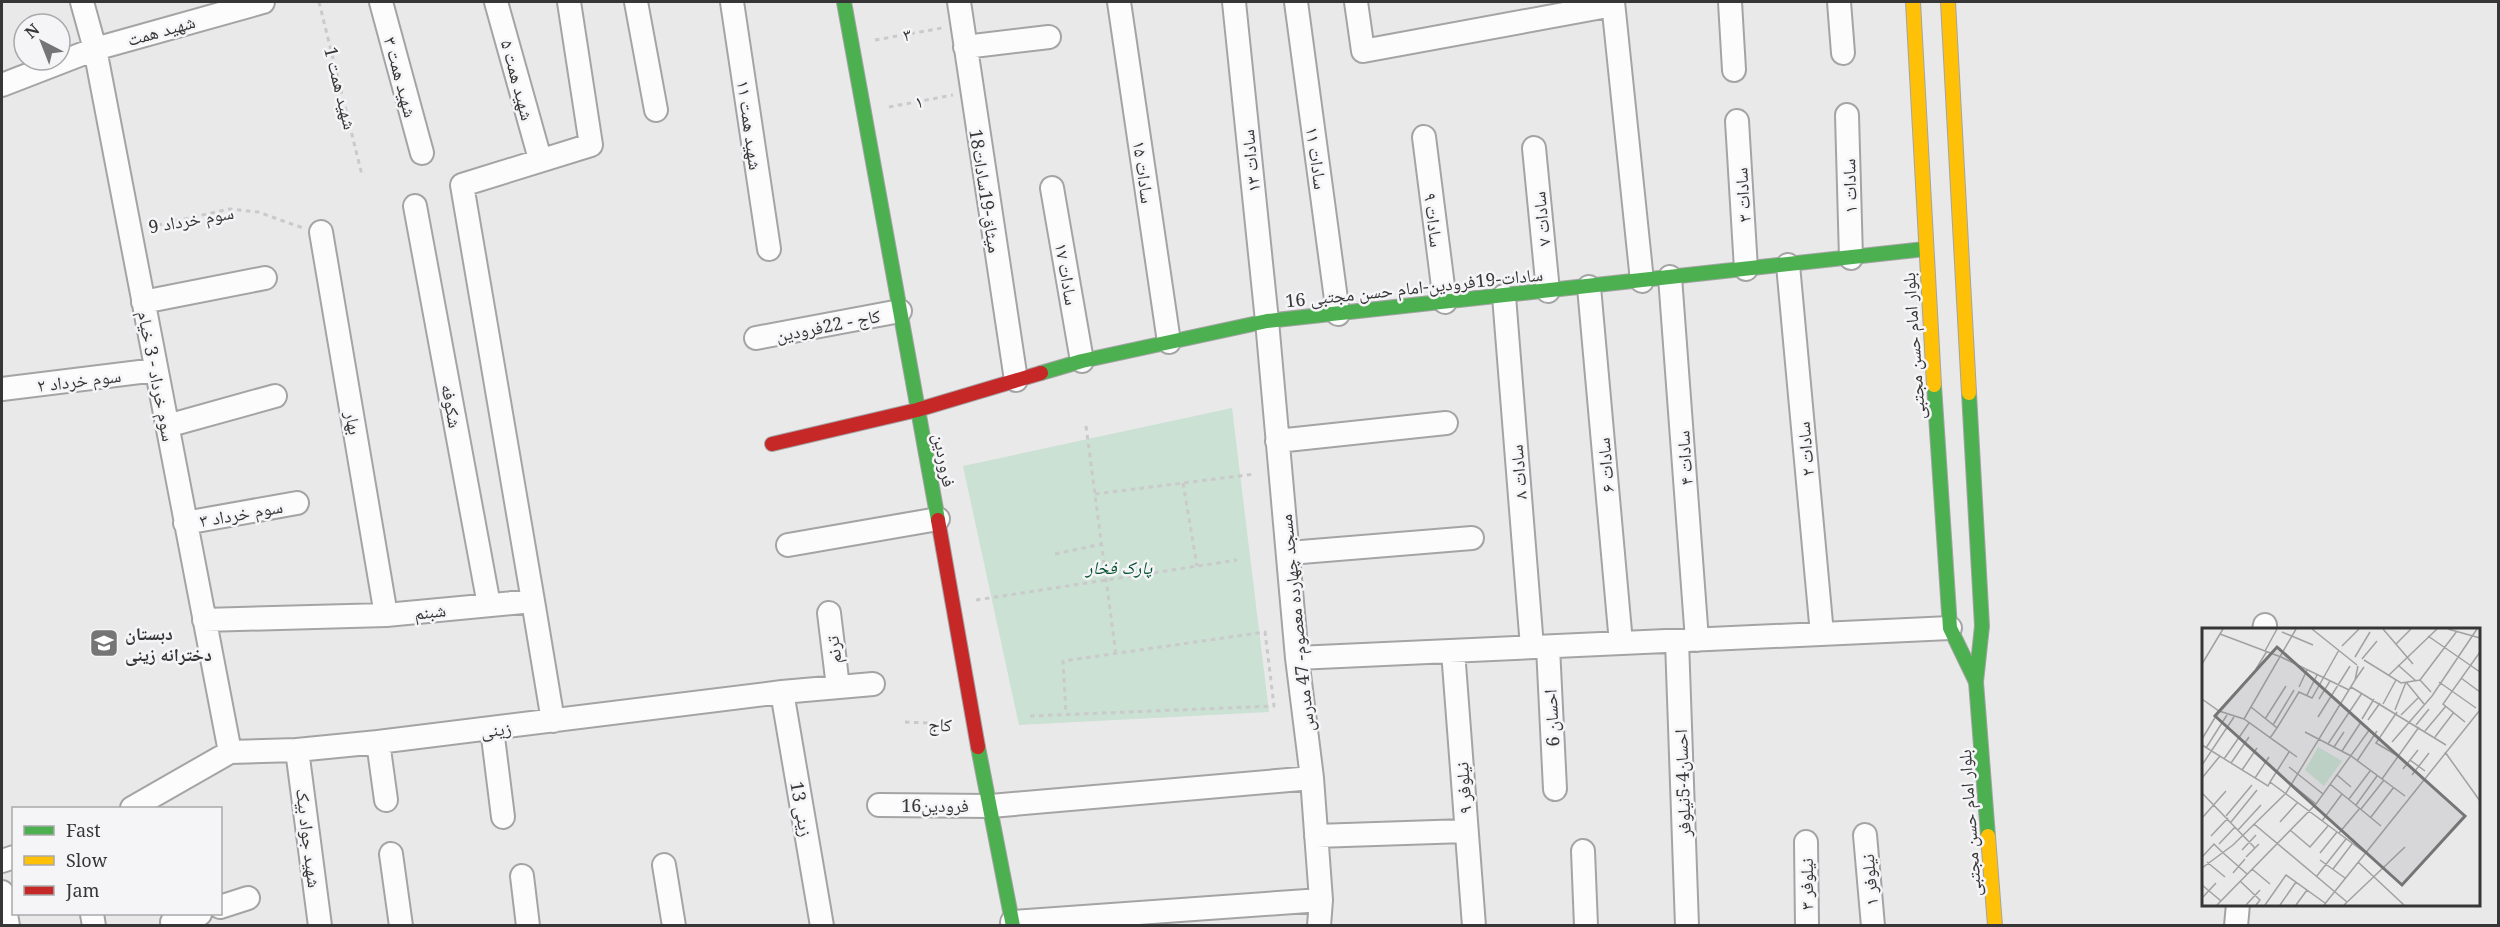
<svg xmlns="http://www.w3.org/2000/svg" width="2500" height="927" viewBox="0 0 2500 927" font-family="'Noto Serif','Noto Naskh Arabic',serif">
  <rect width="100%" height="100%" fill="#e9e9ea"/>
  <path fill="#cae1d3" d="M1232 408 1269 712 1019 725 963 466Z"/>
  <g fill="none" stroke-linecap="round" stroke-linejoin="round">
    <g stroke="#a4a4a5" stroke-width="26">
      <path id="street" d="M82 2 95 49 230 752
        M381 2 422 153
        M496 2 540 159
        M636 2 656 110
        M732 2 769 249
        M959 2 1016 380
        M1119 2 1169 342
        M1234 2 1267 321 1297 658 1312 778 1321 900 1319 926
        M1296 2 1338 314
        M1356 2 1363 51 1613 5
        M1613 2 1642 281
        M1730 2 1734 70
        M1839 2 1843 53
        M965 47 1049 37
        M2 85 95 49 263 2
        M1847 115 1851 258
        M1737 121 1746 269
        M1424 137 1445 302
        M1534 148 1548 291
        M1052 188 1082 361
        M415 206 489 605
        M321 232 386 615
        M1788 265 1822 634
        M1670 277 1697 640
        M1589 287 1621 643
        M1504 296 1532 647
        M143 302 265 278
        M756 338 900 311
        M2 389 156 370
        M167 426 275 396
        M1277 441 1446 423
        M185 523 297 503
        M788 545 938 519
        M1289 553 1472 538
        M533 601 462 185 591 145 569 2
        M829 613 838 687
        M204 620 386 615 533 601 553 721
        M2264 630 2265 625
        M1677 641 1687 926
        M1548 647 1555 789
        M1453 651 1474 926
        M1297 658 1950 628
        M782 692 822 926
        M492 729 503 817
        M378 742 386 800
        M297 750 320 926
        M879 805 991 806 1312 778
        M132 808 230 752 297 750 378 742 782 692 873 684
        M1865 835 1873 926
        M1316 836 1465 831
        M1806 842 1807 926
        M1583 851 1586 926
        M391 854 401 926
        M2 861 14 857
        M664 865 674 926
        M522 876 528 926
        M2 892 8 926
        M220 907 248 898
        M92 914 94 926
        M172 922 200 914
        M1012 922 1321 900
        M2236 926 2238 904"/>
    </g>
    <g stroke="#a4a4a5" stroke-width="16">
      <path id="fast" d="M844 2 938 520
        M1041 373 1082 361 1267 321 1925 249
        M1934 385 1950 628 1976 682
        M1969 393 1982 626 1976 682 1988 836
        M978 747 1013 926"/>
    </g>
    <g stroke="#a4a4a5" stroke-width="16">
      <path id="slow" d="M1913 2 1934 385
        M1948 2 1969 393
        M1988 836 1995 926"/>
    </g>
    <g stroke="#a4a4a5" stroke-width="16">
      <path id="jam" d="M772 444 917 410 1041 373
        M938 520 978 747"/>
    </g>
    <path stroke="#cacacb" stroke-width="3" stroke-dasharray="4.5 4.5" stroke-linecap="butt" d="M319 2 362 175
      M875 40 942 28
      M889 107 953 95
      M149 227 229 209 258 212 303 228
      M1086 426 1116 655
      M1183 483 1197 566
      M1095 494 1255 474
      M1055 554 1102 544
      M976 600 1237 560
      M1030 716 1274 706 1265 632 1063 661 1066 714
      M905 722 950 724"/>
    <use href="#street" stroke="#fcfcfc" stroke-width="22"/>
    <use href="#fast" stroke="#4caf50" stroke-width="14"/>
    <use href="#slow" stroke="#ffc107" stroke-width="14"/>
    <use href="#jam" stroke="#c62828" stroke-width="14"/>
  </g>
  <defs>
    <g id="school-square" transform="scale(1.5)"><rect x="-9" y="-9" width="18" height="18" rx="4" fill="#757576" stroke="#f5f5f8"/><path d="M0-5L7-2L0 1L-7-2ZM-4 1L0 2.5L4 1V4Q0 6-4 4Z" fill="#fff"/></g>
  </defs>
  <g fill-rule="evenodd">
    <use href="#school-square" x="104" y="643"/>
  </g>
  <g text-anchor="middle" dominant-baseline="central" stroke-width="5" stroke-linejoin="round" paint-order="stroke">
    <g font-size="18" fill="#363637" stroke="#f5f5f8">
      <text transform="translate(161 30) rotate(-16)">شهید همت</text>
      <text transform="translate(907 34) rotate(-10)">۳</text>
      <text transform="translate(401 77) rotate(75)">شهید همت ۳</text>
      <text transform="translate(518 80) rotate(75)">شهید همت ۵</text>
      <text transform="translate(341 88) rotate(76)">شهید همت 1</text>
      <text transform="translate(919 101) rotate(-11)">۱</text>
      <text transform="translate(750 125) rotate(82)">شهید همت ۱۱</text>
      <text transform="translate(1317 158) rotate(82)">سادات ۱۱</text>
      <text transform="translate(1250 161) rotate(-96)">سادات ۱۳</text>
      <text transform="translate(1144 172) rotate(82)">سادات ۱۵</text>
      <text transform="translate(1849 186) rotate(-92)">سادات ‍‍۱</text>
      <text transform="translate(986 191) rotate(81)">18میثاق-19سادات</text>
      <text transform="translate(1742 195) rotate(-94)">سادات ۳</text>
      <text transform="translate(191 219) rotate(-10)">سوم خرداد 9</text>
      <text transform="translate(1541 219) rotate(-96)">سادات ۷</text>
      <text transform="translate(1434 220) rotate(83)">سادات ۹</text>
      <text transform="translate(1067 274) rotate(80)">سادات ۱۷</text>
      <text transform="translate(1414 287) rotate(-6)">سادات-19فرودین-امام حسن مجتبی 16</text>
      <text transform="translate(828 325) rotate(-11)">کاج - 22فرودین</text>
      <text transform="translate(1913 346) rotate(-94)">بلوار امام حسن مجتبی</text>
      <text transform="translate(157 376) rotate(79)">سوم خرداد - 3 خیام</text>
      <text transform="translate(79 380) rotate(-7)">سوم خرداد ۲</text>
      <text transform="translate(452 406) rotate(80)">شکوفه</text>
      <text transform="translate(354 423) rotate(80)">بهار</text>
      <text transform="translate(1805 449) rotate(-95)">سادات ۲</text>
      <text transform="translate(1684 458) rotate(-94)">سادات ۴</text>
      <text transform="translate(945 460) rotate(79)">فروردین</text>
      <text transform="translate(1605 465) rotate(-95)">سادات ۶</text>
      <text transform="translate(1518 472) rotate(-95)">سادات ۸</text>
      <text transform="translate(241 513) rotate(-10)">سوم خرداد ۳</text>
      <text transform="translate(430 611) rotate(-6)">شبنم</text>
      <text transform="translate(1296 623) rotate(-96)">مسجد چهارده معصوم- 47 مدرس</text>
      <text transform="translate(833 650) rotate(-97)">ترنم</text>
      <text transform="translate(1551 718) rotate(-93)">احسان 6</text>
      <text transform="translate(940 724) rotate(3)">کاج</text>
      <text transform="translate(496 729) rotate(-7)">زینی</text>
      <text transform="translate(1682 783) rotate(-92)">احسان4-5نیلوفر</text>
      <text transform="translate(1463 788) rotate(-94)">نیلوفر ۹</text>
      <text x="935" y="805">16فرودین</text>
      <text transform="translate(802 809) rotate(80)">زینی 13</text>
      <text transform="translate(1969 823) rotate(-94)">بلوار امام حسن مجتبی</text>
      <text transform="translate(309 838) rotate(83)">شهید جواد بیک</text>
      <text transform="translate(1869 880) rotate(-95)">نیلوفر ۱</text>
      <text transform="translate(1806 884) rotate(-90)">نیلوفر ۳</text>
    </g>
    <g font-size="18" font-style="italic" fill="#03502f" stroke="#f5f5f8">
      <text x="1119" y="567">پارک فخار</text>
    </g>
    <g font-size="18" font-weight="bold" fill="#363637" stroke="#f5f5f8" text-anchor="start">
      <text x="125" y="633">دبستان<tspan x="125" dy="21">دخترانه زینی</tspan></text>
    </g>
  </g>
  <g transform="translate(2202 628)">
    <rect width="278" height="278" fill="#e9e9ea"/>
    <path d="M116 119 140 133 122 158 103 142Z" fill="#cae1d3"/>
    <path fill="none" stroke="#a1a1a2" stroke-width="1.5" d="M110 1 155 37M181 1 211 36M246 1 278 10M80 4 111 17M18 6 79 29 147 62M226 8 278 44M194 16 209 1M140 18 157 1M63 23 75 1M153 29 168 4M160 31 175 13M162 32 199 55 218 52 229 64M0 36 21 1M196 37 214 53M156 38 153 52 162 39M54 41 65 23M187 47 235 1M259 50 278 64M218 52 255 3M204 54 222 76M237 54 274 80M97 59 105 42M149 59 244 117M105 67 115 47M0 71 17 83 42 91 95 129M117 71 128 53M181 76 194 52M49 79 75 100 68 110M193 82 204 54M195 84 174 115 196 128M199 87 216 70M116 89 148 38M42 91 94 1M63 91 84 58M160 91 172 71M166 92 178 75M263 94 241 76 278 24M71 97 92 62M214 97 227 81M75 100 97 64 110 70 137 22M223 103 244 78M103 104 149 128 203 168M233 109 252 84M0 111 17 83M190 114 230 68 275 1M126 116 160 65M0 117 66 158 68 154M132 119 142 104M4 120 25 87M140 123 159 94M243 124 278 173M22 131 47 95M208 132 223 143M155 133 175 103M29 135 47 109M0 137 32 89M87 139 121 166M201 141 216 122M40 142 55 120M135 147 149 159M210 147 227 125M0 150 18 128M53 150 67 129M180 151 217 99M68 154 162 224M68 154 87 124M89 156 114 176M128 156 179 198M0 165 53 220M147 171 168 143M154 177 175 148M159 181 182 152M24 188 50 157M169 189 192 159M0 190 24 163M120 193 140 166M29 194 55 162M78 194 96 174M52 196 145 274M36 202 59 177M88 202 108 219 126 198M137 205 158 180M9 208 26 190M17 216 33 199M40 222 54 207M19 223 45 246M118 225 135 204M0 229 12 216 19 223M44 229 57 216M118 232 143 250M5 234 23 249M156 234 202 277M0 240 31 217 84 165 153 52M50 241 68 256M131 241 150 216M31 245 43 231M114 249 144 211M38 253 58 272 54 277M0 257 19 273M1 269 14 255M15 277 114 176 168 101M44 277 58 262M63 277 84 247 123 275M78 277 94 254M94 277 105 262M122 277 278 82M142 277 203 219"/>
    <path fill="#757576" fill-opacity="0.15" stroke="#757576" stroke-width="3" d="M75 19 263 188 200 257 13 88Z"/>
    <rect width="278" height="278" fill="none" stroke="#363637" stroke-width="3"/>
  </g>
  <rect width="2500" height="927" fill="none" stroke="#363637" stroke-width="6"/>
  <rect x="12" y="807" width="210" height="108" fill="#f5f5f8" stroke="#a9a9ab" stroke-width="1.5"/>
  <rect x="24" y="826" width="30" height="9" fill="#4caf50" stroke="#a9a9ab" stroke-width="1.5"/>
  <text x="66" y="837" font-size="18" fill="#363637">Fast</text>
  <rect x="24" y="856" width="30" height="9" fill="#ffc107" stroke="#a9a9ab" stroke-width="1.5"/>
  <text x="66" y="867" font-size="18" fill="#363637">Slow</text>
  <rect x="24" y="886" width="30" height="9" fill="#c62828" stroke="#a9a9ab" stroke-width="1.5"/>
  <text x="66" y="897" font-size="18" fill="#363637">Jam</text>
  <g transform="translate(42 42) rotate(318)"><circle r="28" fill="#f5f5f8" stroke="#a9a9ab" stroke-width="1.5"/>
  <path d="M0-4.5L10 22L0 15L-10 22Z" fill="#757576"/>
  <text y="-9" font-size="16" font-weight="bold" text-anchor="middle" fill="#363637">N</text>
  </g>
</svg>
